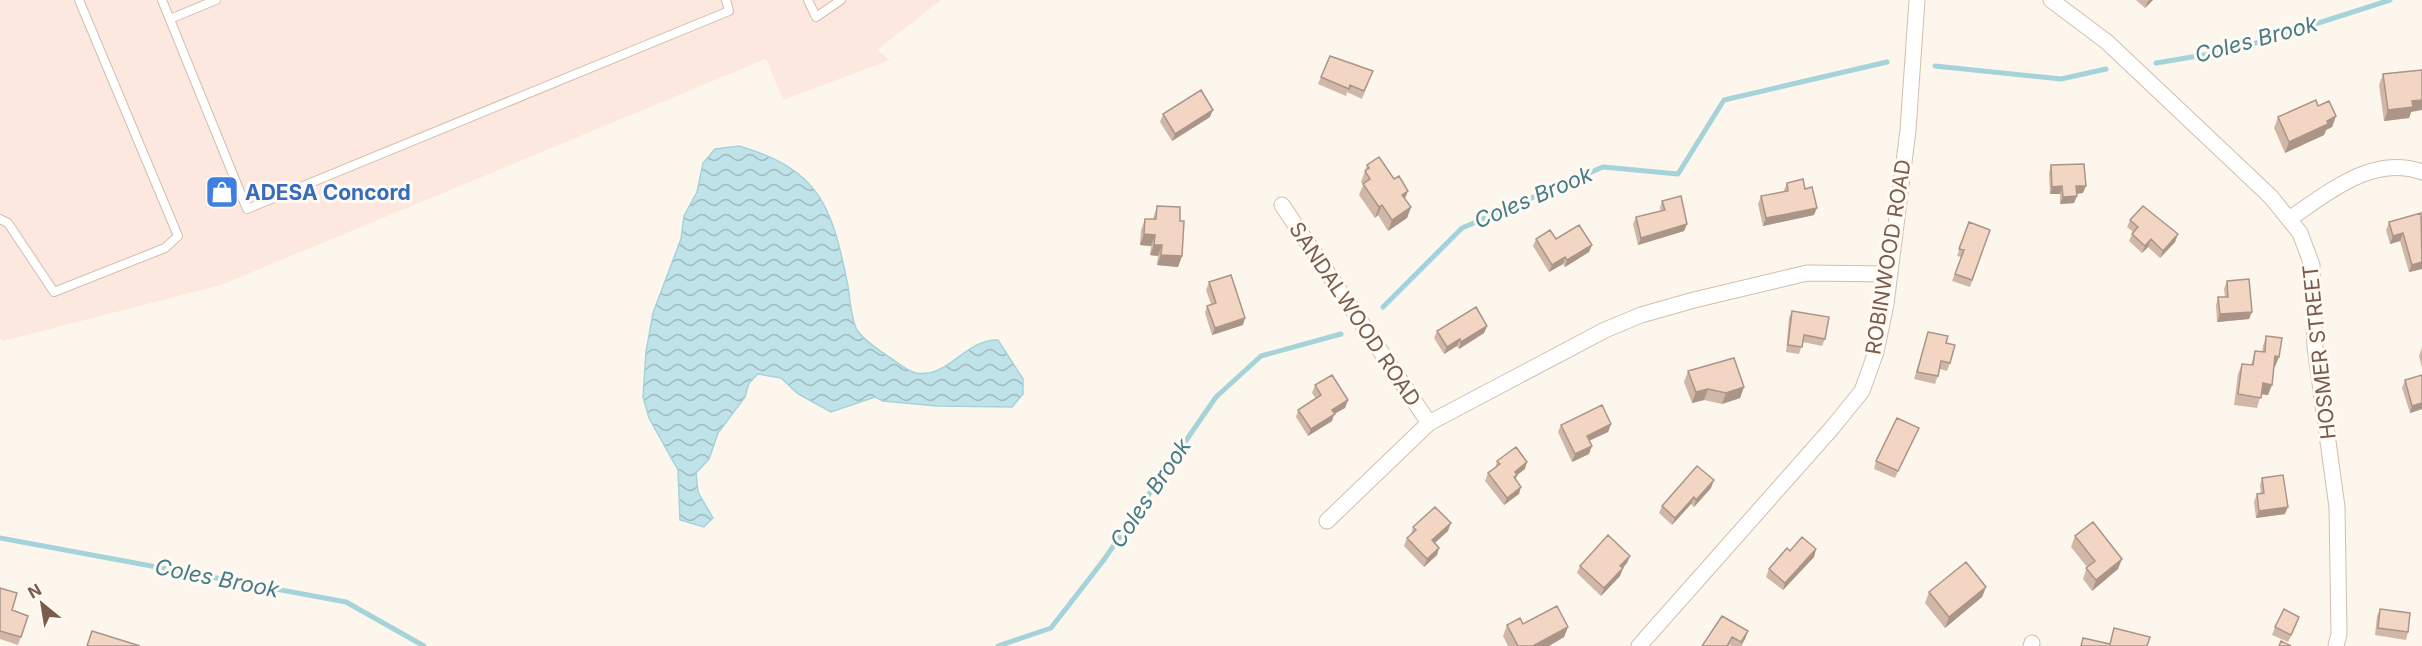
<svg xmlns="http://www.w3.org/2000/svg" width="2422" height="646" viewBox="0 0 2422 646" font-family="Inter,sans-serif">
  <defs>
    <pattern id="water-waves" width="16" height="10" patternUnits="userSpaceOnUse" patternTransform="scale(1.5)"><rect width="16" height="10" fill="#bfe3e8"/><path d="M0 5q4-4 8 0t8 0" fill="none" stroke="#a0bbbe"/></pattern>
  </defs>
  <rect width="100%" height="100%" fill="#fdf6ec"/>
  <path fill="#fde8e0" d="M0 0H941L877 50 890 60 783 100 766 59 221 285 3 341 0 338Z"/>
  <path fill="url(#water-waves)" stroke="#a5d3da" stroke-width="1.5" d="M739 146C821 170 832 207 848 286 850 299 851 319 857 330 865 342 878 349 889 357 897 362 907 371 916 373 948 379 965 339 998 340L1023 379V394L1012 407 937 406 883 401 875 397 831 412 798 394 781 378 758 374 749 383 745 397 718 433 709 459 696 473 698 492 713 518 704 527 680 520 678 470 649 418 643 397 646 352 653 313 681 239 684 216 697 192 703 163 715 149Z"/>
  <g fill="none" stroke-linecap="round" stroke-linejoin="round">
    <path stroke="#a5d3da" stroke-width="5" d="M2156 63 2234 50 2390 0
      M1935 66 2061 79 2106 69
      M1383 307 1462 228 1603 167 1678 174 1724 100 1887 62
      M0 538 346 602 424 646
      M998 646 1051 628 1103 561 1216 397 1261 356 1341 334"/>
    <g stroke="#d1beb0" stroke-width="10">
      <path id="lane" d="M162 0 247 209 729 11 726 0
        M808 0 816 17 841 0
        M170 19 216 0
        M0 219 8 223 54 292 165 248 178 236 79 0"/>
    </g>
    <g stroke="#d1beb0" stroke-width="17">
      <path id="street" d="M2051 0 2107 42 2271 197 2300 233 2312 265 2315 347 2337 507 2339 634 2336 646
        M1282 205 1429 423
        M2289 219C2328 193 2373 154 2422 172
        M1327 521 1429 423 1605 330 1641 315 1694 300 1807 273 1890 274
        M1639 646 1832 428 1862 391 1876 352 1886 304 1908 130 1917 0
        M2031 646 2032 643"/>
    </g>
    <use href="#lane" stroke="#fff" stroke-width="8"/>
    <use href="#street" stroke="#fff" stroke-width="15"/>
  </g>
  <path fill="#d1b7a8" d="M2136 0H2153L2145 8Z
    M1373 71 1362 99 1347 92 1346 96 1318 84 1321 77Z
    M2383 74 2411 112 2409 118 2384 121 2379 85Z
    M1163 114 1210 117 1172 141 1160 122Z
    M2336 116 2332 127 2326 130 2324 135 2285 153 2274 128 2278 117Z
    M1367 165 1405 199 1411 207 1407 218 1388 231 1378 215 1375 218 1359 195 1363 185 1361 182Z
    M2051 165 2083 193 2077 194 2074 203 2060 204V194H2050L2049 173Z
    M1787 183 1805 189 1814 215 1763 226 1758 204 1761 196 1784 192V190Z
    M1662 201 1687 224 1684 231 1638 245 1633 224 1636 217 1661 211 1660 208Z
    M1157 206 1180 221 1182 256 1178 267 1157 265 1158 256 1150 255 1151 246 1140 245 1141 230 1145 219H1153Z
    M2422 216V269L2409 272 2400 241 2390 244 2386 230 2389 222Z
    M2130 220 2178 234 2175 242 2160 258 2148 247 2142 253 2129 241 2133 232 2127 227Z
    M1969 222 1990 230 1970 287 1952 281 1961 257 1957 256Z
    M1536 239H1556L1589 252 1565 267 1563 264 1549 272 1533 246Z
    M2227 281 2249 319 2217 322 2216 305 2218 297H2225L2224 289Z
    M1209 282 1243 325 1212 335 1205 313 1207 306 1211 304 1206 290Z
    M1792 311 1825 339 1822 346 1803 342 1799 354 1786 352 1789 318Z
    M1487 326 1484 333 1459 349 1457 346 1444 354 1434 338 1437 331Z
    M1928 332 1946 343 1950 363 1947 371 1940 369 1935 384 1914 379Z
    M2266 336 2275 367H2274L2268 395 2261 394 2257 408 2234 405 2238 374 2242 364 2251 365 2255 351 2262 352 2263 346Z
    M2422 347V368L2419 356Z
    M1688 371 1744 387 1740 398 1722 404 1704 400 1692 403 1684 382Z
    M2405 380 2422 409 2410 413 2402 388Z
    M1315 385 1348 400 1345 408 1334 414 1332 421 1308 436 1296 417 1298 410 1316 399 1312 393Z
    M1611 424 1608 432 1589 441V454L1572 462 1558 432 1561 425Z
    M1919 428 1895 478 1874 469 1876 461Z
    M1497 461 1525 469 1517 475 1516 479 1519 494 1504 505 1485 481 1488 473 1495 468Z
    M2262 478 2285 514 2256 518 2254 502 2257 494H2261L2260 485Z
    M1711 488 1694 507 1691 504 1672 525 1659 513 1662 506Z
    M1413 527 1448 531 1435 543 1439 548 1437 555 1424 567 1404 546 1407 538 1411 535Z
    M2075 536 2118 569 2092 591 2083 579 2087 567 2071 547Z
    M1816 549 1814 557 1783 590 1766 577 1769 569 1790 551Z
    M1630 556 1627 563 1623 568 1620 576 1601 596 1577 573 1580 566Z
    M1986 587 1982 597 1945 628 1925 603 1929 592Z
    M0 588 12 610 28 616 18 645 0 639Z
    M2380 609 2408 632 2406 640 2375 635 2377 616Z
    M1523 624 1568 627 1564 637 1549 646H1508L1503 636 1507 625Z
    M2297 624 2288 642 2272 635 2275 627Z
    M1748 631 1745 639 1741 646H1732L1730 645 1729 646H1702Z"/>
  <path fill="#aa9588" d="M2149 0H2153L2145 8 2148 1Z
    M2422 100V110L2411 112 2409 118 2384 121 2388 110 2412 101Z
    M1213 110 1210 117 1172 141 1175 134Z
    M2336 116 2332 127 2326 130 2324 135 2285 153 2289 142Z
    M2062 186 2060 194H2050L2052 187Z
    M2076 186H2086L2083 193 2073 194Z
    M1408 191 1404 201 1402 195Z
    M2077 196 2074 203 2060 204 2063 197Z
    M1382 205 1378 215 1375 218 1379 207Z
    M1411 207 1407 218 1388 231 1392 220Z
    M1817 208 1814 215 1763 226 1766 218Z
    M1687 224 1684 231 1638 245 1641 238Z
    M2403 233 2400 241 2390 244 2393 236Z
    M1144 234 1155 235 1151 246 1140 245Z
    M2178 234 2175 242 2160 258 2163 251Z
    M2151 239 2148 247 2142 253 2145 246Z
    M1154 245H1162L1158 256 1150 255Z
    M1592 245 1589 252 1565 267 1567 260Z
    M1161 255 1182 256 1178 267 1157 265Z
    M1565 257 1563 264 1549 272 1552 265Z
    M2422 262V269L2409 272 2412 265Z
    M2252 312 2249 319 2217 322 2220 314Z
    M1245 318 1243 325 1212 335 1215 328Z
    M1487 326 1484 333 1459 349 1461 342Z
    M1460 339 1457 346 1444 354 1447 347Z
    M2275 356 2279 357 2275 367H2271Z
    M2263 383 2272 385 2268 395 2259 394Z
    M1744 387 1740 398 1722 404 1726 393Z
    M1708 389 1704 400 1692 403 1696 392Z
    M1348 400 1345 408 1334 414 1332 421 1308 436 1311 429 1332 410Z
    M2422 403V409L2410 413 2412 406Z
    M1611 424 1608 432 1584 443 1587 436Z
    M1592 446 1589 454 1572 462 1575 454Z
    M1527 462 1525 469 1517 475 1514 482 1515 472Z
    M1714 480 1711 488 1694 507 1696 500Z
    M1521 487 1519 494 1504 505 1507 498Z
    M1694 497 1691 504 1672 525 1675 518Z
    M2288 507 2285 514 2256 518 2259 511Z
    M1451 523 1448 531 1430 547 1432 540Z
    M1439 548 1437 555 1424 567 1427 559Z
    M1816 549 1814 557 1783 590 1785 583Z
    M1630 556 1627 563 1618 573 1620 566Z
    M2122 559 2118 569 2092 591 2096 580Z
    M1623 568 1620 576 1601 596 1604 588Z
    M1986 587 1982 597 1945 628 1949 617Z
    M1568 627 1564 637 1549 646H1533Z
    M1748 631 1745 639 1741 646H1740Z"/>
  <path fill="#f3d5c3" stroke="#aa9588" stroke-width="1.5" d="M1330 56 1373 71 1364 91 1350 85 1349 89 1321 77Z
    M2422 70V100L2412 101 2413 107 2388 110 2383 74Z
    M1201 90 1213 110 1175 134 1163 114Z
    M2316 100 2318 106 2329 101 2336 116 2327 121 2328 124 2289 142 2278 117Z
    M1379 157 1394 179 1399 176 1408 191 1402 195 1411 207 1392 220 1382 205 1379 207 1363 184 1370 179 1365 171 1369 168 1367 165Z
    M2084 164 2086 186H2076L2077 196 2063 197 2062 186 2052 187 2051 165Z
    M1803 179 1805 189 1812 187 1817 208 1766 218 1761 196 1788 191 1787 183Z
    M1681 196 1687 224 1641 238 1636 217 1665 210 1662 201Z
    M1157 206 1180 207V221H1184L1182 256 1161 255 1162 245H1154L1155 235 1144 234 1145 219H1156Z
    M2143 206 2178 234 2163 251 2151 239 2145 246 2132 234 2138 227 2130 220Z
    M2421 213 2422 262 2412 265 2403 233 2393 236 2389 222Z
    M1969 222 1990 230 1972 280 1955 274 1964 250 1959 249Z
    M1579 225 1592 245 1567 260 1565 257 1552 265 1536 239 1550 230 1556 239Z
    M1231 275 1245 318 1215 328 1207 306 1216 303 1209 282Z
    M2249 279 2252 312 2220 314 2218 297H2228L2227 281Z
    M1476 307 1487 326 1461 342 1460 339 1447 347 1437 331Z
    M1792 311 1829 317 1825 339 1804 335 1802 347 1788 345Z
    M1928 332 1948 336 1946 343 1955 345 1950 363 1941 361 1938 376 1917 372Z
    M2266 336 2282 338 2279 357 2275 356 2272 385 2263 383 2261 398 2238 394 2242 364 2253 365 2255 351 2265 352Z
    M1734 358 1744 387 1726 393 1708 389 1696 392 1688 371Z
    M1332 375 1348 400 1332 410 1335 414 1311 429 1298 410 1321 395 1315 385Z
    M2422 375V403L2412 406 2405 380Z
    M1602 405 1611 424 1587 436 1592 446 1575 454 1561 425Z
    M1897 418 1919 428 1898 471 1876 461Z
    M1516 447 1527 462 1515 472 1517 475 1514 477 1521 487 1507 498 1488 473 1500 464 1497 461Z
    M1697 466 1714 480 1696 500 1694 497 1675 518 1662 506Z
    M2283 475 2288 507 2259 511 2257 494 2264 493 2262 478Z
    M1435 507 1451 523 1432 540 1439 548 1427 559 1407 538 1416 530 1413 527Z
    M2093 522 2122 559 2096 580 2086 568 2095 561 2075 536Z
    M1608 535 1630 556 1620 566 1623 568 1604 588 1580 566Z
    M1802 537 1816 549 1785 583 1769 569 1787 548 1790 551Z
    M1966 562 1986 587 1949 617 1929 592Z
    M0 588 17 593 12 610 28 616 21 637 0 631Z
    M1557 606 1568 627 1533 646H1518L1507 625 1520 618 1523 624Z
    M2284 609 2299 617 2291 635 2275 627Z
    M2380 609 2410 613 2408 632 2378 628Z
    M1722 616 1748 631 1741 642 1732 637 1727 646H1702Z
    M2114 628 2150 637 2147 646H2081L2083 638 2110 644Z
    M92 631 140 646H87Z
    M2281 641 2291 646H2279Z"/>
  <defs>
    <g id="shop-square" transform="scale(1.725)"><rect x="-9" y="-9" width="18" height="18" rx="4" fill="#3f7fe0" stroke="#fffaf3"/><path d="M-5-2.5h2.3a2.7 3.5 0 0 1 5.4 0H5L5.5 6h-11ZM-1.5-2.5h3a1.5 2.3 0 0 0-3 0Z" fill="#fff"/></g>
  </defs>
  <g fill-rule="evenodd">
    <use href="#shop-square" x="222" y="192"/>
  </g>
  <g text-anchor="middle" dominant-baseline="central" stroke-width="6" stroke-linejoin="round" paint-order="stroke">
    <g font-size="21" font-weight="bold" fill="#366cbe" stroke="#fffaf3" text-anchor="start">
      <text x="245" y="192">ADESA Concord</text>
    </g>
    <g font-size="21" fill="#7a5c4d" stroke="#fffaf3">
      <text transform="translate(1888 257) rotate(-81)">ROBINWOOD ROAD</text>
      <text transform="translate(1355 314) rotate(56)">SANDALWOOD ROAD</text>
      <text transform="translate(2319 352) rotate(-96)">HOSMER STREET</text>
    </g>
    <g font-size="22" font-style="italic" fill="#437c86" stroke="#fffaf3">
      <text transform="translate(2256 39) rotate(-15)">Coles Brook</text>
      <text transform="translate(1533 197) rotate(-23)">Coles Brook</text>
      <text transform="translate(1150 493) rotate(-56)">Coles Brook</text>
      <text transform="translate(217 578) rotate(11)">Coles Brook</text>
    </g>
  </g>
  <g transform="translate(42 604) rotate(330)" stroke="#fffaf3" stroke-width="4.5" paint-order="stroke">
  <path d="M0-4.5L10 22L0 15L-10 22Z" fill="#7a5c4d"/>
  <text y="-9" font-size="16" font-weight="bold" text-anchor="middle" fill="#7a5c4d">N</text>
  </g>
</svg>
